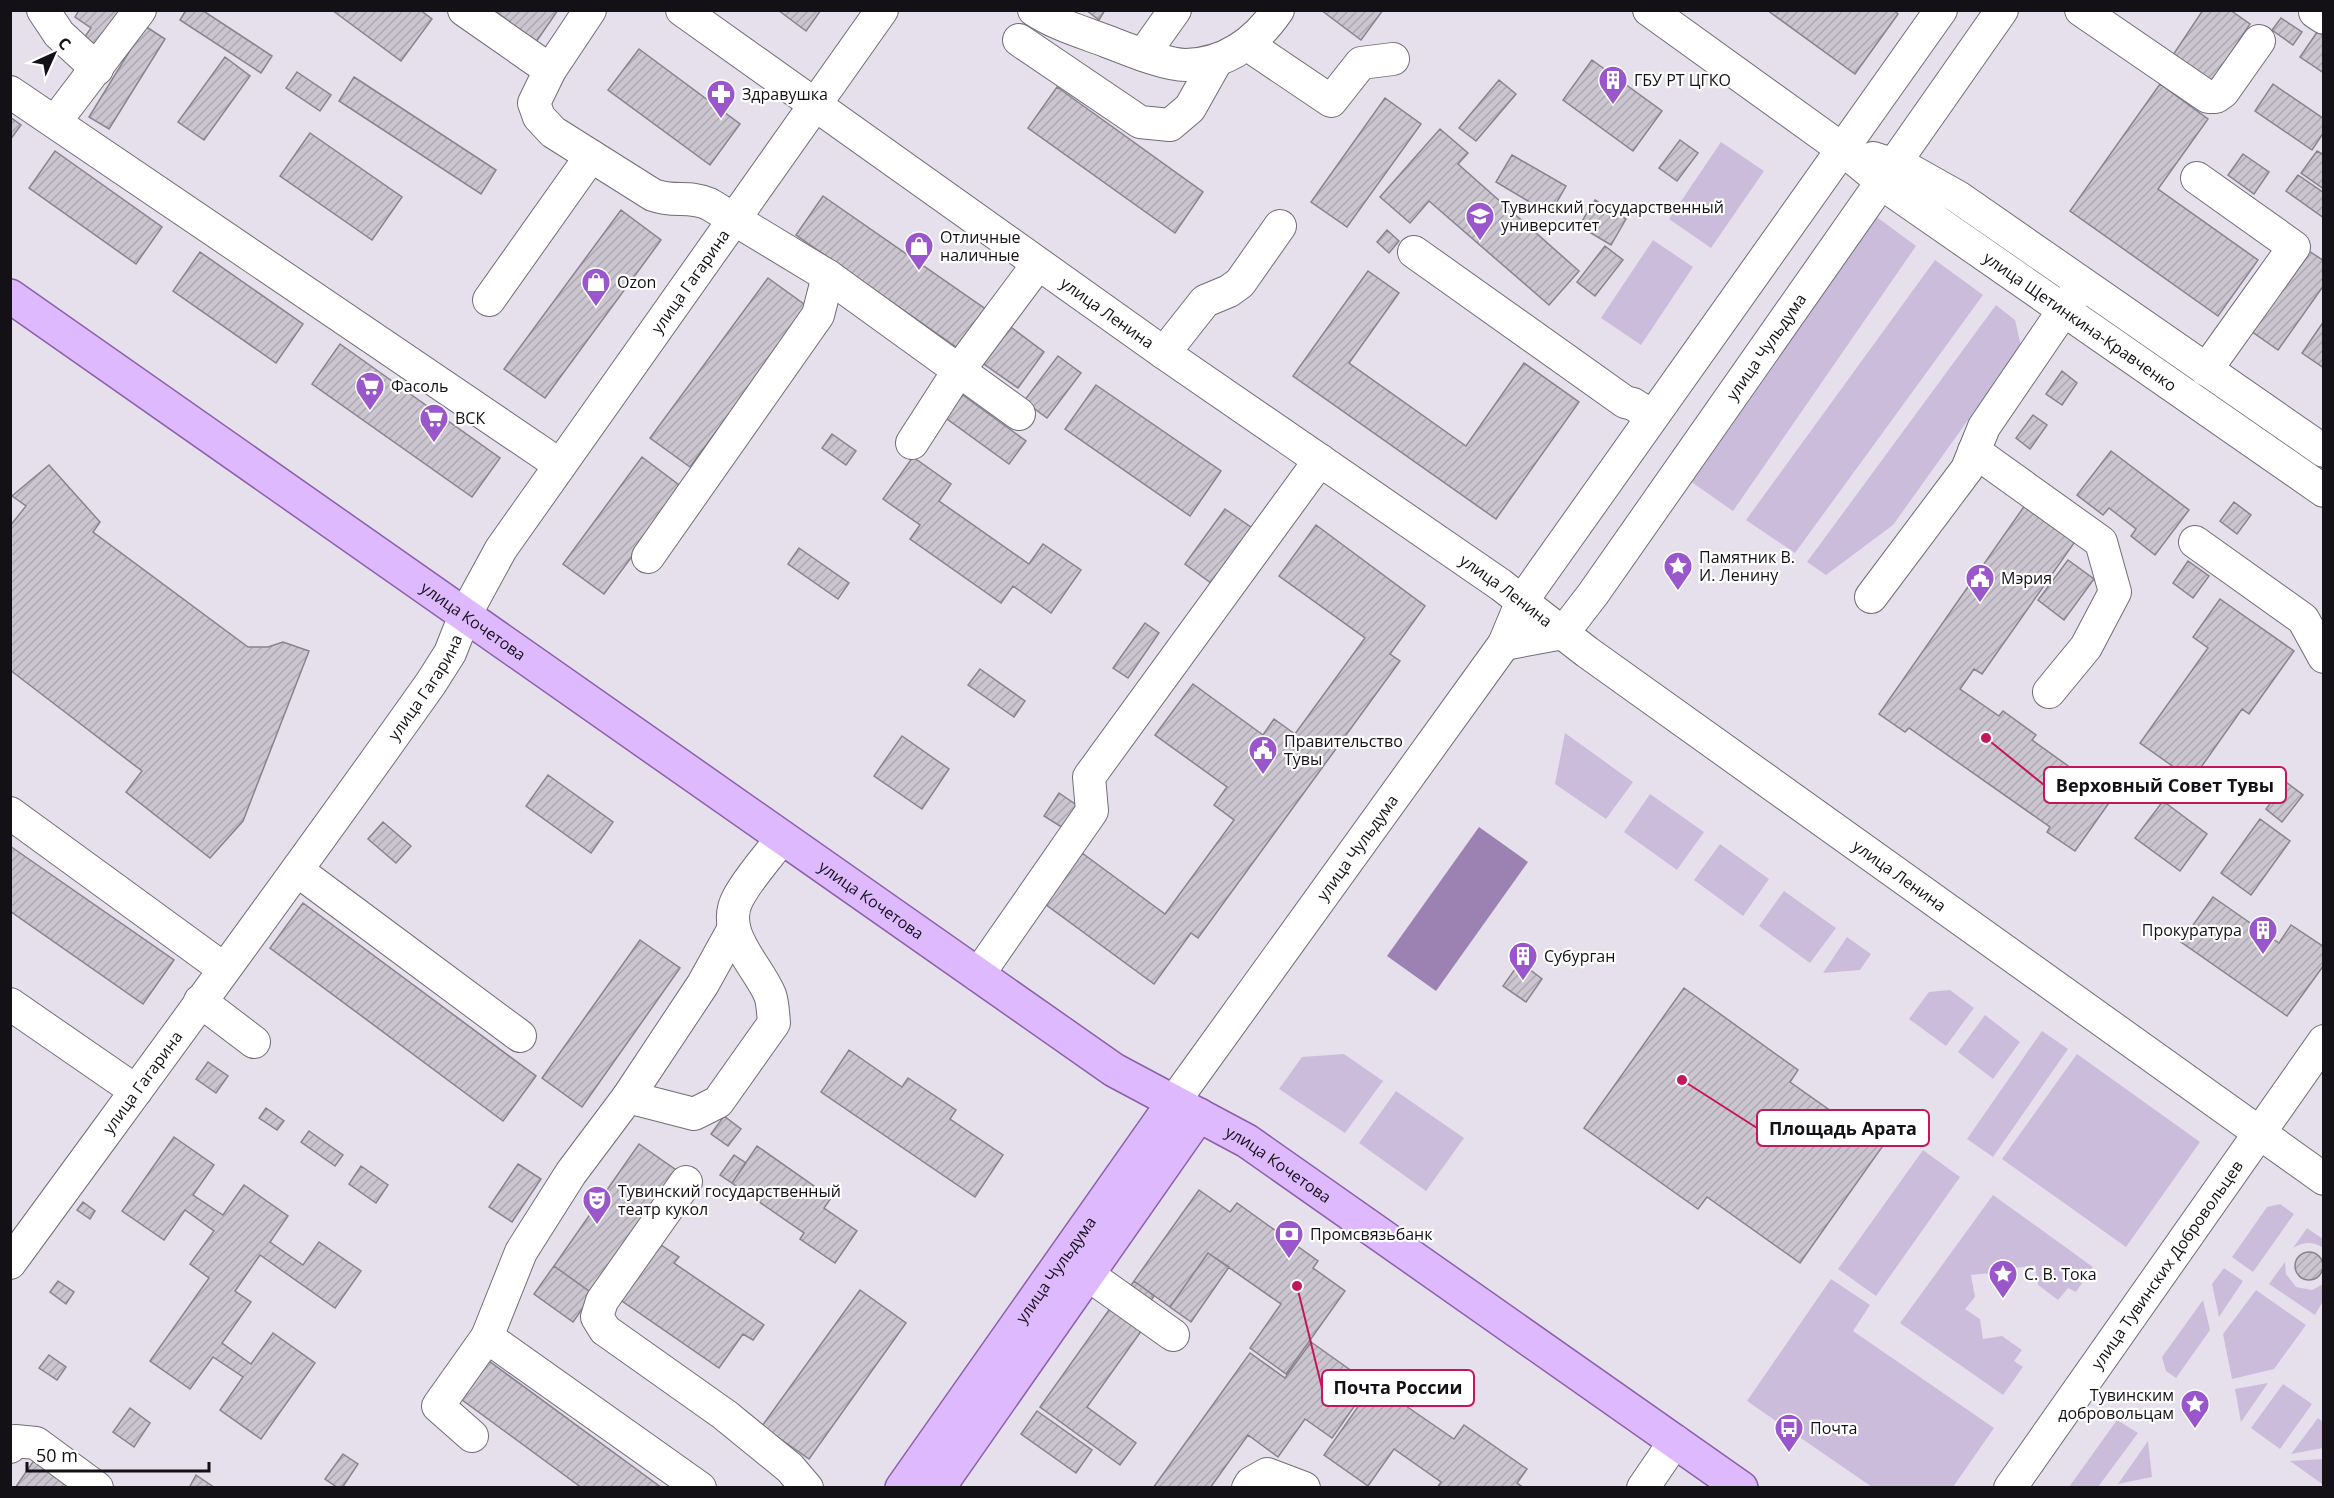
<svg xmlns="http://www.w3.org/2000/svg" width="2334" height="1498" viewBox="0 0 2334 1498" font-family="'Open Sans',sans-serif">
  <defs>
    <pattern id="building-hatch" width="6" height="6" patternUnits="userSpaceOnUse" patternTransform="scale(1.5)"><rect width="6" height="6" fill="#cbc5d0"/><path d="M-1 1l2-2M0 6l6-6M5 7l2-2" fill="none" stroke="#ada8b2"/></pattern>
  </defs>
  <rect width="100%" height="100%" fill="#e6e0ec"/>
  <path fill="#ccbcdc" d="M1721 142 1764 171 1711 248 1669 219Z
    M1874 215 1916 246 1733 511 1690 481Z
    M1653 240 1693 267 1641 345 1601 318Z
    M1935 260 1983 295 1795 553 1746 520Z
    M1996 305 2015 320 2021 346 1893 525 1826 575 1807 562Z
    M1565 733 1633 782 1606 819 1555 784Z
    M1650 794 1704 832 1677 870 1624 832Z
    M1720 844 1769 879 1743 916 1694 880Z
    M1784 891 1836 928 1810 963 1759 926Z
    M1847 937 1871 954 1860 970 1823 973Z
    M1950 990 1974 1008 1946 1046 1909 1019 1929 992Z
    M1985 1015 2020 1042 1993 1079 1958 1052Z
    M2042 1031 2068 1049 1993 1157 1967 1139Z
    M1344 1054 1383 1081 1345 1133 1279 1089 1302 1057Z
    M2077 1054 2200 1142 2126 1247 2002 1159Z
    M1396 1091 1464 1138 1426 1191 1359 1143Z
    M1923 1150 1960 1177 1876 1296 1838 1269Z
    M1993 1195 2093 1267 2076 1292 2068 1288 2058 1300 2038 1285 2035 1265 2015 1268 2001 1259 1991 1273 1971 1275 1975 1297 1965 1309 1980 1319 1983 1339 2002 1336 2022 1350 2014 1361 2023 1367 2003 1395 1900 1323Z
    M2280 1204 2294 1214 2253 1272 2232 1257 2267 1207Z
    M2307 1228 2323 1239V1248C2313 1241 2304 1242 2293 1248Z
    M2285 1262 2286 1274 2296 1287 2312 1290 2323 1284V1301L2315 1315 2269 1284Z
    M2224 1268 2243 1281 2219 1317 2212 1284Z
    M1831 1279 1870 1305 1853 1331 1994 1428 1953 1487H1872L1747 1401Z
    M2256 1290 2306 1325 2274 1369 2232 1379 2223 1334Z
    M2203 1300 2210 1330 2176 1378 2166 1371 2162 1357Z
    M2268 1383 2241 1422 2235 1389Z
    M2283 1384 2312 1404 2280 1449 2251 1428Z
    M2318 1418 2323 1422V1448L2291 1454Z
    M2117 1420 2138 1433 2098 1487H2069Z
    M2148 1441 2152 1477 2118 1484Z
    M2323 1459V1482L2322 1484 2290 1461Z"/>
  <path fill="#9b82b2" d="M1479 827 1528 862 1436 991 1387 956Z"/>
  <path fill="url(#building-hatch)" stroke="#89838e" stroke-width="1.5" d="M79 10H125L96 54 80 44 91 28 75 17Z
    M186 10H202L272 56 261 73 180 20Z
    M332 10H420L432 19 401 61Z
    M494 10H558L534 45 507 26 510 22Z
    M778 10H821L806 31Z
    M1086 10H1105L1099 20Z
    M1321 10H1383L1361 40Z
    M1767 10H1894L1898 14 1855 74Z
    M2203 10H2230L2250 24 2212 82 2173 55Z
    M2281 18 2302 32 2293 45 2272 30Z
    M145 26 165 39 109 129 89 117Z
    M2320 28 2324 30V73L2300 57Z
    M639 49 740 124 710 165 608 90Z
    M225 57 250 76 204 140 178 122Z
    M1592 60 1662 111 1633 151 1563 100Z
    M297 72 331 95 320 111 286 88Z
    M354 77 496 170 481 194 339 101Z
    M1499 80 1516 94 1476 141 1459 128Z
    M2160 84 2208 119 2158 189 2258 260 2218 316 2070 211Z
    M2273 84 2324 119V132L2312 150 2255 111Z
    M1057 87 1203 192 1175 233 1028 128Z
    M1385 98 1421 124 1347 227 1311 202Z
    M10 117 21 125 10 140Z
    M1440 129 1468 153 1458 164 1579 271 1549 305 1429 201 1410 223 1380 197Z
    M310 133 402 197 372 240 280 176Z
    M1680 140 1698 153 1677 181 1659 168Z
    M55 151 162 227 136 264 29 188Z
    M2317 151 2324 155V189L2301 173Z
    M2243 154 2269 172 2254 194 2228 175Z
    M1512 155 1566 186 1550 214 1496 182Z
    M2298 175 2324 193V218L2286 191Z
    M823 196 987 310 959 349 796 235Z
    M1595 200 1626 219 1611 245 1579 226Z
    M621 210 661 240 545 398 504 369Z
    M1387 230 1399 241 1389 253 1377 242Z
    M1605 246 1623 260 1595 296 1577 282Z
    M2309 251 2324 261V285L2278 350 2251 331Z
    M200 252 303 324 276 363 173 291Z
    M1368 271 1399 293 1349 363 1466 446 1524 363 1579 402 1496 519 1293 376Z
    M768 278 808 307 690 467 650 438Z
    M2324 321V368L2302 353Z
    M1008 325 1044 352 1018 388 981 362Z
    M340 344 500 458 472 497 312 384Z
    M1058 356 1081 373 1047 418 1024 401Z
    M2062 371 2077 383 2062 405 2046 394Z
    M1096 385 1221 471 1190 516 1065 429Z
    M960 393 1026 441 1009 464 943 416Z
    M2033 415 2047 425 2030 449 2016 438Z
    M832 434 856 451 846 465 822 448Z
    M2111 451 2189 510 2155 555 2131 536 2136 529 2109 508 2103 515 2077 495Z
    M642 457 683 488 604 594 563 564Z
    M913 457 951 484 939 501 1029 564 1043 544 1081 570 1051 613 1013 586 1001 603 910 539 920 525 883 499Z
    M49 465 100 522 93 532 248 647H268L283 642 309 651 243 821 210 858 126 792 142 771 10 670V526L26 506 12 496Z
    M2030 498 2081 533 1982 674 1974 669 1960 689 1999 716 2003 711 2036 735 2032 740 2085 778 2088 773 2116 793 2075 851 2047 832 2050 827 1909 728 1905 732 1879 714Z
    M2234 502 2251 515 2237 534 2220 521Z
    M1225 509 1255 530 1215 586 1185 564Z
    M1316 525 1425 606 1390 654 1400 661 1198 938 1191 933 1154 984 1045 904 1082 853 1165 914 1234 820 1214 805 1227 787 1155 735 1193 684 1263 735 1274 719 1295 734 1365 638 1279 576Z
    M799 548 849 583 838 599 788 564Z
    M2068 560 2094 579 2064 620 2038 600Z
    M2188 561 2209 576 2193 598 2173 583Z
    M2220 599 2294 651 2249 714 2242 709 2192 780 2140 743 2208 648 2193 637Z
    M1145 623 1159 633 1128 678 1113 668Z
    M980 669 1025 701 1014 717 968 685Z
    M902 736 949 769 922 809 874 776Z
    M548 775 613 822 591 853 526 806Z
    M2286 782 2303 795 2282 822 2266 809Z
    M1059 793 1078 806 1063 828 1044 816Z
    M2163 801 2207 834 2180 871 2135 838Z
    M2260 819 2290 841 2251 895 2221 873Z
    M383 822 411 846 396 863 368 839Z
    M10 846 174 960 143 1004 10 911Z
    M2213 897 2279 943 2291 925 2324 947V965L2287 1016 2181 942Z
    M303 903 536 1076 503 1121 270 948Z
    M640 940 680 968 582 1107 542 1078Z
    M1520 962 1542 979 1526 1002 1503 986Z
    M1684 988 1798 1070 1790 1082 1882 1147 1800 1263 1707 1197 1698 1209 1584 1128Z
    M849 1050 902 1087 908 1078 956 1110 950 1119 1003 1155 975 1197 821 1092Z
    M208 1062 228 1076 216 1093 196 1079Z
    M266 1108 284 1121 277 1130 259 1118Z
    M724 1116 741 1129 728 1146 711 1134Z
    M309 1131 343 1155 335 1166 301 1142Z
    M174 1137 214 1165 193 1195 223 1215 244 1185 288 1216 270 1242 303 1265 319 1242 361 1271 335 1308 260 1255 235 1291 251 1302 222 1343 251 1364 273 1333 315 1363 261 1439 220 1410 243 1377 213 1357 190 1389 150 1361 209 1278 190 1264 214 1231 185 1210 164 1240 122 1211Z
    M639 1144 679 1172 593 1294 554 1266Z
    M757 1146 831 1198 824 1208 857 1231 835 1263 800 1239 804 1233 732 1183Z
    M734 1155 746 1163 732 1183 720 1175Z
    M518 1164 541 1179 512 1222 489 1207Z
    M361 1166 388 1185 376 1203 349 1184Z
    M1199 1190 1230 1212 1237 1203 1318 1261 1313 1268 1345 1291 1286 1374 1250 1348 1281 1304 1208 1253 1170 1307 1134 1281Z
    M83 1202 95 1211 90 1219 77 1210Z
    M658 1243 679 1257 674 1263 764 1325 753 1340 743 1334 719 1368 619 1299Z
    M2295 1266a14 14 0 1 1 28 0a14 14 0 1 1-28 0Z
    M1208 1253 1229 1267 1191 1322 1170 1307Z
    M554 1266 593 1294 573 1322 534 1294Z
    M58 1281 74 1292 66 1304 50 1292Z
    M1134 1281 1154 1296 1145 1309 1125 1294Z
    M860 1290 906 1323 809 1459 762 1426Z
    M1116 1300 1147 1323 1087 1407 1136 1443 1120 1465 1040 1407Z
    M1311 1342 1370 1384 1332 1438 1305 1419 1278 1457 1248 1435 1210 1488H1153L1250 1353 1285 1378Z
    M478 1353 662 1488H582L450 1391Z
    M49 1355 66 1367 57 1380 39 1368Z
    M1374 1384 1454 1439 1464 1425 1527 1469 1517 1483 1524 1488H1437L1441 1482 1394 1449 1368 1486 1324 1455Z
    M130 1408 150 1423 134 1447 113 1432Z
    M1037 1411 1092 1450 1076 1473 1021 1434Z
    M343 1454 358 1464 342 1488H338L325 1479Z
    M37 1456 81 1488H15Z
    M196 1475 215 1488H189Z"/>
  <g fill="none" stroke-linecap="round" stroke-linejoin="round">
    <g stroke="#726d77" stroke-width="34">
      <g id="minor">
        <path d="M43 10 59 34 97 69"/>
        <path d="M464 10 550 70 590 10"/>
        <path id="s1" d="M682 10 1164 353 1501 585 1587 652 2324 1179"/>
        <path d="M1034 10C1055 24 1082 32 1106 41 1127 49 1164 65 1186 65 1226 64 1256 42 1278 10"/>
        <path id="s2" d="M1649 10 1842 149 1894 192 2324 491"/>
        <path d="M2081 10 2208 97H2216L2223 92 2259 41"/>
        <path d="M2317 10 2315 12 2324 18"/>
        <path d="M1019 40 1140 122 1170 125 1190 108 1217 60"/>
        <path d="M1248 45 1331 101 1361 63 1393 59"/>
        <path d="M1143 55 1175 10"/>
        <path d="M550 70 534 103 539 117 553 132 653 195C675 203 688 195 709 204L828 276 1019 414"/>
        <path d="M10 92 560 465"/>
        <path d="M55 122 140 10"/>
        <path d="M1873 158 1910 170 1958 197 2324 451"/>
        <path d="M2197 178 2294 247 2206 370"/>
        <path d="M1414 252 1625 402 1633 404 1652 416"/>
        <path d="M489 300 591 156"/>
        <path d="M1164 353 1205 301 1229 291 1240 283 1280 226"/>
        <path d="M912 443 959 370 1038 264"/>
        <path d="M1974 451 2101 542 2115 592 2086 647 2049 692"/>
        <path d="M2195 542 2303 619 2324 657"/>
        <path d="M648 557 818 315 828 276"/>
        <path d="M1871 597 1967 469 1984 427 2076 292"/>
        <path id="s3" d="M1504 644 1563 633 1593 594 2002 10"/>
        <path d="M10 813 224 969"/>
        <path d="M298 871 520 1036"/>
        <path d="M978 975 1092 811 1089 777 1320 460"/>
        <path d="M200 1001 254 1042"/>
        <path d="M10 1004 136 1091"/>
        <path d="M628 1097 703 984 734 928"/>
        <path id="s4" d="M1173 1103 1504 644 1522 601 1941 10"/>
        <path d="M686 1182 602 1301 597 1317 605 1330 725 1415 790 1468 807 1488"/>
        <path id="s5" d="M10 1263C151 1070 293 878 431 683L450 653 465 615 501 549 882 10"/>
        <path d="M1087 1274 1173 1335"/>
        <path d="M487 1337 521 1252 571 1173 628 1097 694 1114 718 1102 774 1023C773 1014 773 1003 770 995 758 966 719 932 738 898 749 877 768 857 782 838"/>
        <path d="M472 1436 438 1406 487 1337 700 1488"/>
        <path d="M10 1447 15 1441 36 1443 97 1488"/>
        <path d="M1248 1488 1251 1483 1267 1474 1304 1488"/>
        <path d="M1643 1488 1675 1441"/>
        <path id="s6" d="M2010 1488 2324 1041"/>
      </g>
    </g>
    <g stroke="#8a60ab" stroke-width="36">
      <g id="major">
        <path id="s7" d="M10 296 1114 1070 1247 1141 1741 1488"/>
        <path id="s8" d="M902 1488 1173 1103"/>
        <path d="M938 1488 1199 1115"/>
      </g>
    </g>
    <use href="#minor" stroke="#fff" stroke-width="32"/>
    <use href="#major" stroke="#dfb9fd" stroke-width="33"/>
  </g>
  <defs>
    <g id="building-pin" transform="scale(1.5)"><path d="M0 17L-7.5 6A9.5 9.5 0 1 1 7.5 6Z" fill="#9a57cb" stroke="#fff"/><path d="M-4-6H4V6H1V3H-1V6H-4ZM-2.5-4.3h1.7v1.8h-1.7ZM.8-4.3h1.7v1.8H.8ZM-2.5-1h1.7V.8h-1.7ZM.8-1h1.7V.8H.8Z" fill="#fff"/></g>
    <g id="pharmacy-pin" transform="scale(1.5)"><path d="M0 17L-7.5 6A9.5 9.5 0 1 1 7.5 6Z" fill="#9a57cb" stroke="#fff"/><path d="M-2-6h4v4h4v4h-4v4h-4v-4h-4v-4h4Z" fill="#fff"/></g>
    <g id="university-pin" transform="scale(1.5)"><path d="M0 17L-7.5 6A9.5 9.5 0 1 1 7.5 6Z" fill="#9a57cb" stroke="#fff"/><path d="M0-5L7-2L0 1L-7-2ZM-4 1L0 2.5L4 1V4Q0 6-4 4Z" fill="#fff"/></g>
    <g id="shop-pin" transform="scale(1.5)"><path d="M0 17L-7.5 6A9.5 9.5 0 1 1 7.5 6Z" fill="#9a57cb" stroke="#fff"/><path d="M-5-2.5h2.3a2.7 3.5 0 0 1 5.4 0H5L5.5 6h-11ZM-1.5-2.5h3a1.5 2.3 0 0 0-3 0Z" fill="#fff"/></g>
    <g id="supermarket-pin" transform="scale(1.5)"><path d="M0 17L-7.5 6A9.5 9.5 0 1 1 7.5 6Z" fill="#9a57cb" stroke="#fff"/><path d="M-6-5.5h2.5l.6 2H6L4.5 2H-2.5L-4.4-4H-6ZM-1.5 3.2a1.3 1.3 0 1 0 .1 0ZM3 3.2a1.3 1.3 0 1 0 .1 0Z" fill="#fff"/></g>
    <g id="sight-pin" transform="scale(1.5)"><path d="M0 17L-7.5 6A9.5 9.5 0 1 1 7.5 6Z" fill="#9a57cb" stroke="#fff"/><path d="M0-6L1.8-2.2L6-1.7L2.9 1.2L3.7 5.4L0 3.3L-3.7 5.4L-2.9 1.2L-6-1.7L-1.8-2.2Z" fill="#fff"/></g>
    <g id="civic-pin" transform="scale(1.5)"><path d="M0 17L-7.5 6A9.5 9.5 0 1 1 7.5 6Z" fill="#9a57cb" stroke="#fff"/><path d="M-.6-6.5H3V-4.5H.6V-3L4-1V1h2V6H-6V1h2V-1L-.6-3ZM-1.2 2.5V6h2.4V2.5Z" fill="#fff"/></g>
    <g id="theatre-pin" transform="scale(1.5)"><path d="M0 17L-7.5 6A9.5 9.5 0 1 1 7.5 6Z" fill="#9a57cb" stroke="#fff"/><path d="M-5-5.5Q0-4 5-5.5V0Q5 5 0 6Q-5 5-5 0ZM-3.3-2.5H-1v1.5H-3.3ZM1-2.5H3.3v1.5H1ZM-2.8 1Q0 5.5 2.8 1Z" fill="#fff"/></g>
    <g id="bank-pin" transform="scale(1.5)"><path d="M0 17L-7.5 6A9.5 9.5 0 1 1 7.5 6Z" fill="#9a57cb" stroke="#fff"/><path d="M-6-4H6V4H-6ZM0-2.3a2.3 2.3 0 1 0 0 4.6a2.3 2.3 0 1 0 0-4.6Z" fill="#fff"/></g>
    <g id="bus-pin" transform="scale(1.5)"><path d="M0 17L-7.5 6A9.5 9.5 0 1 1 7.5 6Z" fill="#9a57cb" stroke="#fff"/><path d="M-5-6H5V4H4V6H2V4H-2V6H-4V4H-5ZM-3.5-4V0h7V-4ZM-3.5 1.2v1.5H-2V1.2ZM2 1.2v1.5H3.5V1.2Z" fill="#fff"/></g>
  </defs>
  <g fill-rule="evenodd">
    <use href="#building-pin" x="1613" y="80"/>
    <use href="#pharmacy-pin" x="721" y="94"/>
    <use href="#university-pin" x="1480" y="216"/>
    <use href="#shop-pin" x="919" y="246"/>
    <use href="#shop-pin" x="596" y="282"/>
    <use href="#supermarket-pin" x="370" y="386"/>
    <use href="#supermarket-pin" x="434" y="418"/>
    <use href="#sight-pin" x="1678" y="566"/>
    <use href="#civic-pin" x="1980" y="578"/>
    <use href="#civic-pin" x="1263" y="750"/>
    <use href="#building-pin" x="2263" y="930"/>
    <use href="#building-pin" x="1523" y="956"/>
    <use href="#theatre-pin" x="597" y="1200"/>
    <use href="#bank-pin" x="1289" y="1234"/>
    <use href="#sight-pin" x="2003" y="1274"/>
    <use href="#sight-pin" x="2195" y="1404"/>
    <use href="#bus-pin" x="1789" y="1428"/>
  </g>
  <g text-anchor="middle" dominant-baseline="central" stroke-width="4.5" stroke-linejoin="round" paint-order="stroke">
    <g font-size="16" fill="#131115" stroke="#fff" text-anchor="start">
      <text x="1634" y="80">ГБУ РТ ЦГКО</text>
      <text x="742" y="94">Здравушка</text>
      <text x="1501" y="207">Тувинский государственный<tspan x="1501" dy="18">университет</tspan></text>
      <text x="940" y="237">Отличные<tspan x="940" dy="18">наличные</tspan></text>
      <text x="617" y="282">Ozon</text>
      <text x="391" y="386">Фасоль</text>
      <text x="455" y="418">ВСК</text>
      <text x="1699" y="557">Памятник В.<tspan x="1699" dy="18">И. Ленину</tspan></text>
      <text x="2001" y="578">Мэрия</text>
      <text x="1284" y="741">Правительство<tspan x="1284" dy="18">Тувы</tspan></text>
      <text x="2242" y="930" text-anchor="end">Прокуратура</text>
      <text x="1544" y="956">Субурган</text>
      <text x="618" y="1191">Тувинский государственный<tspan x="618" dy="18">театр кукол</tspan></text>
      <text x="1310" y="1234">Промсвязьбанк</text>
      <text x="2024" y="1274">С. В. Тока</text>
      <text x="2174" y="1395" text-anchor="end">Тувинским<tspan x="2174" dy="18">добровольцам</tspan></text>
      <text x="1810" y="1428">Почта</text>
    </g>
    <g font-size="16" fill="#131115" stroke="#fff">
      <text stroke="none"><textPath href="#s5" startOffset="1196">улица Гагарина</textPath></text>
      <text stroke="none"><textPath href="#s1" startOffset="522">улица Ленина</textPath></text>
      <text stroke="none"><textPath href="#s2" startOffset="532">улица Щетинкина-Кравченко</textPath></text>
      <text stroke="none"><textPath href="#s3" startOffset="411">улица Чульдума</textPath></text>
      <text stroke="none"><textPath href="#s1" startOffset="1008">улица Ленина</textPath></text>
      <text stroke="none"><textPath href="#s7" startOffset="566">улица Кочетова</textPath></text>
      <text stroke="none"><textPath href="#s5" startOffset="710">улица Гагарина</textPath></text>
      <text stroke="none"><textPath href="#s4" startOffset="315">улица Чульдума</textPath></text>
      <text stroke="none"><textPath href="#s1" startOffset="1494">улица Ленина</textPath></text>
      <text stroke="none"><textPath href="#s7" startOffset="1052">улица Кочетова</textPath></text>
      <text stroke="none"><textPath href="#s5" startOffset="224">улица Гагарина</textPath></text>
      <text stroke="none"><textPath href="#s7" startOffset="1538">улица Кочетова</textPath></text>
      <text stroke="none"><textPath href="#s6" startOffset="273">улица Тувинских Добровольцев</textPath></text>
      <text stroke="none"><textPath href="#s8" startOffset="267">улица Чульдума</textPath></text>
    </g>
  </g>
  <path fill="none" stroke="#c2185b" stroke-width="2" d="M1986 738L2044 785M1682 1080L1757 1128M1297 1286L1322 1388"/>
  <g fill="#c2185b" stroke="#fff" stroke-width="2">
    <circle cx="1986" cy="738" r="6"/>
    <circle cx="1682" cy="1080" r="6"/>
    <circle cx="1297" cy="1286" r="6"/>
  </g>
  <g fill="#fff" stroke="#c2185b" stroke-width="2">
    <rect x="2044" y="767" width="242" height="36" rx="6"/>
    <rect x="1757" y="1110" width="172" height="36" rx="6"/>
    <rect x="1322" y="1370" width="152" height="36" rx="6"/>
  </g>
  <g font-size="18" text-anchor="middle" font-weight="bold" fill="#131115">
    <text x="2165" y="792">Верховный Совет Тувы</text>
    <text x="1843" y="1135">Площадь Арата</text>
    <text x="1398" y="1394">Почта России</text>
  </g>
  <rect width="2334" height="1498" fill="none" stroke="#131115" stroke-width="24"/>
  <g transform="translate(54 54) rotate(45)" stroke="#ffffff" stroke-width="4.5" paint-order="stroke">
  <path d="M0-4.5L10 22L0 15L-10 22Z" fill="#131115"/>
  <text y="-9" font-size="16" font-weight="bold" text-anchor="middle" fill="#131115">С</text>
  </g>
  <path d="M27 1462v9h182v-9" fill="none" stroke="#131115" stroke-width="3"/>
  <text x="36" y="1462" font-size="18" fill="#131115" stroke="#ffffff" stroke-width="4.5" paint-order="stroke">50 m</text>
</svg>
